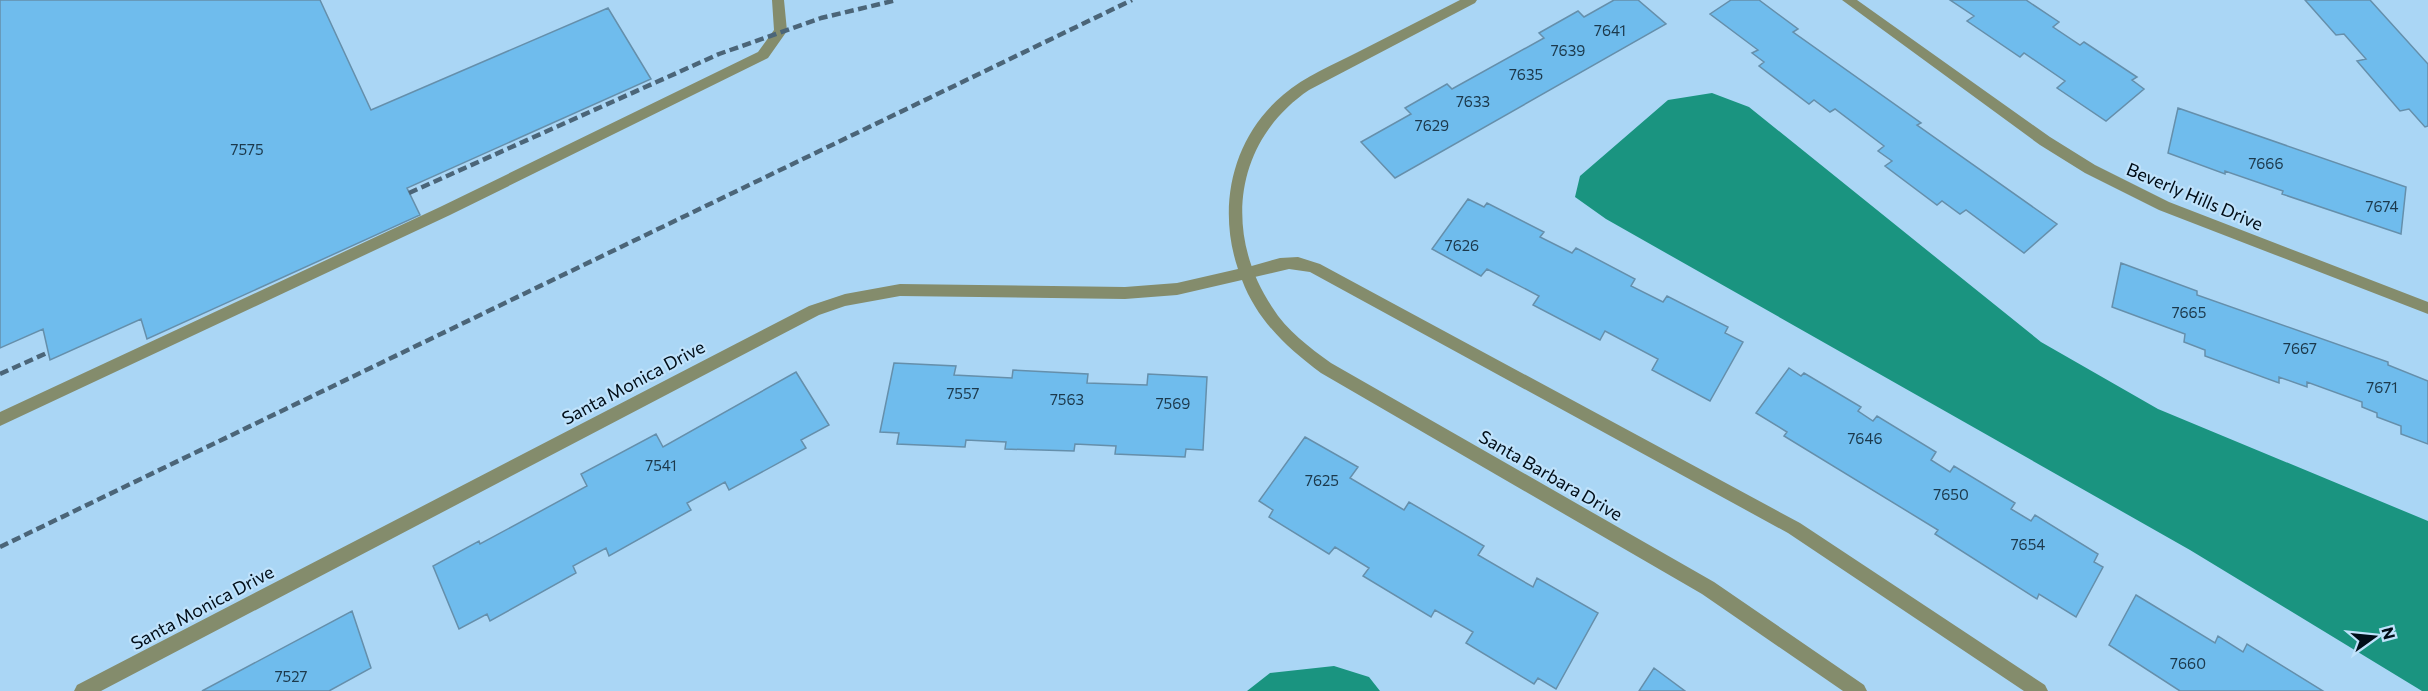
<svg xmlns="http://www.w3.org/2000/svg" width="2428" height="691" viewBox="0 0 2428 691" font-family="Commissioner,sans-serif">
  <rect width="100%" height="100%" fill="#aad6f5"/>
  <path fill="#1a9480" d="M1712 93 1749 107 2041 342 2158 409 2428 521V691H2422L2190 550 1606 219 1575 197 1580 176 1668 100Z
    M1334 666 1369 677 1380 691H1247L1270 673Z"/>
  <path fill="#6fbced" stroke="#658fab" stroke-width="1.5" d="M0 0H320L371 110 608 8 651 79 407 188 420 215 147 339 141 319 50 360 43 329 0 348Z
    M1614 0H1638L1666 24 1395 178 1361 142 1411 114 1405 108 1447 84 1452 89 1544 38 1539 33 1578 11 1584 17Z
    M1731 0H1759L1798 29 1793 32 1921 123 1917 125 2057 224 2024 253 1966 210 1960 214 1942 201 1937 205 1885 166 1892 161 1878 151 1884 146 1835 109 1830 112 1814 100 1809 104 1759 66 1764 62 1752 53 1758 50 1710 14Z
    M1950 0H2026L2059 22 2053 27 2080 45 2084 42 2137 77 2132 80 2144 89 2106 121 2057 88 2065 81 2024 53 2020 57 1967 21 1974 16Z
    M2305 0H2370L2428 64V126L2425 127 2409 109 2400 111 2357 61 2366 59 2344 34 2336 35Z
    M2178 108 2406 187 2401 234 2282 194 2283 191 2225 171V174L2168 153Z
    M1468 199 1484 207 1487 203 1544 232 1540 237 1572 253 1576 248 1635 279 1631 286 1663 302 1667 296 1728 327 1725 333 1743 342 1710 401 1652 370 1658 359 1605 331 1600 340 1533 305 1539 296 1487 269 1481 276 1432 249Z
    M2121 263 2197 291V295L2388 362V365L2428 381V444L2401 434V426L2377 417V413L2362 407V402L2307 382V387L2279 377V383L2205 356V350L2184 342 2185 334 2112 307Z
    M894 363 956 366 954 375 1012 378 1013 370 1088 374 1087 383 1147 385 1148 374 1207 377 1203 450 1186 449 1185 457 1115 454 1116 446 1075 444 1074 451 1005 449 1006 442 966 440 965 447 897 444 899 433 880 432Z
    M1789 368 1801 376 1804 373 1861 407 1858 411 1873 421 1877 416 1936 452 1931 460 1950 472 1954 466 2015 503 2011 509 2031 521 2035 515 2098 554 2094 562 2103 567 2076 617 2039 594 2037 599 1935 534 1938 530 1784 436 1787 432 1756 413Z
    M796 372 829 425 801 440 806 448 729 490 725 482 687 503 691 510 609 556 606 548 573 566 576 573 490 621 487 614 459 629 433 566 479 541 480 544 587 486 581 474 656 434 663 447Z
    M1305 437 1358 467 1350 478 1404 510 1409 502 1484 546 1478 555 1533 587 1537 578 1598 613 1556 689 1538 678 1534 684 1466 643 1473 632 1435 610 1431 617 1363 576 1369 568 1335 547 1329 554 1269 517 1273 510 1259 501Z
    M2136 595 2215 643 2218 636 2243 652 2247 644 2323 691H2180L2109 645Z
    M352 611 371 668 329 691H202Z
    M1654 668 1685 691H1639Z"/>
  <g fill="none" stroke-linecap="round" stroke-linejoin="round">
    <path fill="#848c6c" fill-rule="evenodd" d="M772 0H784L787 31 768 58 450 215 0 426V412L440 207 758 52 774 30Z
      M1298 257 1320 264 1800 523 2045 685 2048 691H2024L1788 533 1310 272 1289 269 1246 279 1241 277 1239 273 1241 269 1280 258Z"/>
    <path fill="#848c6c" fill-rule="evenodd" d="M1460 0H1477L1475 3 1309 90C1234 141 1223 233 1272 307 1287 331 1309 347 1331 363L1714 582 1864 685 1867 691H1843L1702 594 1321 373C1287 348 1257 320 1242 280L1177 295 1125 299 900 296 845 306 819 315 101 691H74L77 685 809 306 845 294 900 284 1125 287 1177 283 1238 269C1217 207 1232 138 1283 95 1305 76 1333 65 1358 52 1392 35 1426 17 1460 0Z
      M1842 0H1857L2050 137 2095 165 2169 202 2428 302V314L2159 210 2085 173 2040 145Z"/>
    <path stroke="#4b6578" stroke-width="4.5" stroke-dasharray="9 4.5" stroke-linecap="butt" d="M409 193 719 54 821 18 897 0
      M0 374 49 352
      M0 547 1132 0"/>
  </g>
  <g text-anchor="middle" dominant-baseline="central" stroke-width="4.5" stroke-linejoin="round" paint-order="stroke">
    <g font-size="15" fill="#1c394c">
      <text x="1610" y="30">7641</text>
      <text x="1568" y="50">7639</text>
      <text x="1526" y="74">7635</text>
      <text x="1473" y="101">7633</text>
      <text x="1432" y="125">7629</text>
      <text x="247" y="149">7575</text>
      <text x="2266" y="163">7666</text>
      <text x="2382" y="206">7674</text>
      <text x="1462" y="245">7626</text>
      <text x="2189" y="312">7665</text>
      <text x="2300" y="348">7667</text>
      <text x="2382" y="387">7671</text>
      <text x="963" y="393">7557</text>
      <text x="1067" y="399">7563</text>
      <text x="1173" y="403">7569</text>
      <text x="1865" y="438">7646</text>
      <text x="661" y="465">7541</text>
      <text x="1322" y="480">7625</text>
      <text x="1951" y="494">7650</text>
      <text x="2028" y="544">7654</text>
      <text x="2188" y="663">7660</text>
      <text x="291" y="676">7527</text>
    </g>
    <g font-size="18" fill="#010d17" stroke="#bfe2fb">
      <text transform="translate(2195 196) rotate(23)">Beverly Hills Drive</text>
      <text transform="translate(633 382) rotate(-28)">Santa Monica Drive</text>
      <text transform="translate(1551 475) rotate(30)">Santa Barbara Drive</text>
      <text transform="translate(202 607) rotate(-28)">Santa Monica Drive</text>
    </g>
  </g>
  <g transform="translate(2374 637) rotate(75)" stroke="#bfe2fb" stroke-width="4.5" paint-order="stroke">
  <path d="M0-4.5L10 22L0 15L-10 22Z" fill="#010d17"/>
  <text y="-9" font-size="16" font-weight="bold" text-anchor="middle" fill="#010d17">N</text>
  </g>
</svg>
